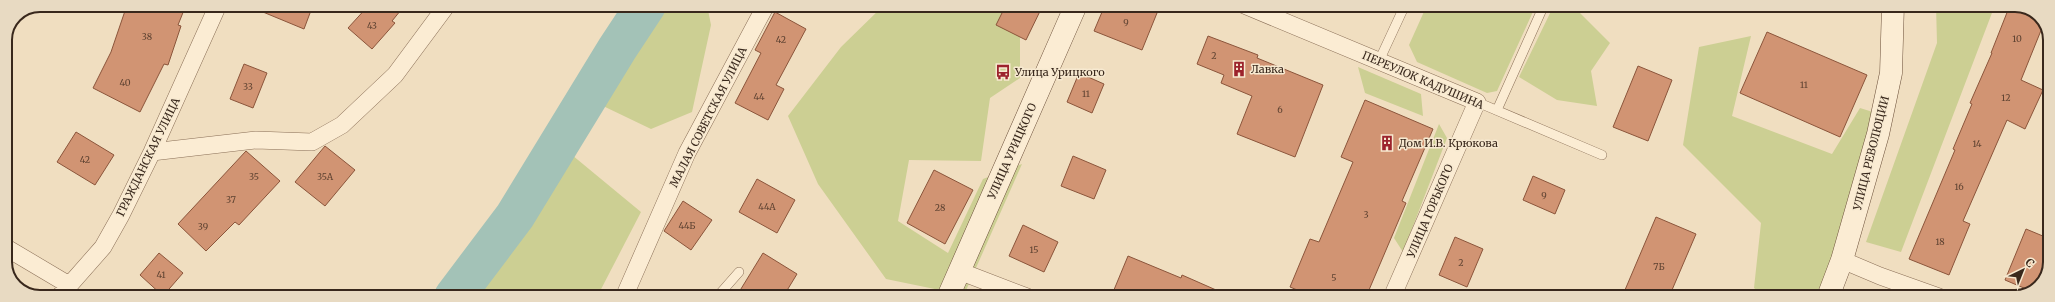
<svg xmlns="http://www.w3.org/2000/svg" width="2055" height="302" viewBox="0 0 2055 302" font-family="Merriweather,serif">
  <rect width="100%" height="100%" fill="#f0dec0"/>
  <path fill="#cccf93" d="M666 5H707L711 25 692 112 651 129 601 105Z
    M884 5H1001L1020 33V78L990 98 981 161 909 160 898 221 948 253 983 179 1022 164 964 295 886 279 818 184 788 116 841 47Z
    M1427 5H1536L1497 91 1487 93 1417 62 1409 45Z
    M1554 5H1577L1578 11 1610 43 1591 71 1597 106 1557 100 1519 77Z
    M1936 5H1995L1901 252 1866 242 1937 43Z
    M1751 36 1732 116 1832 154 1860 108 1876 113 1819 297H1764L1754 288 1761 223 1683 145 1699 47Z
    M1358 67 1421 94 1423 116 1365 93Z
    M1439 124 1447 138 1403 252 1394 238Z
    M572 155 641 212 597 297H482L481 292Z"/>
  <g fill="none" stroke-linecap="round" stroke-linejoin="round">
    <path stroke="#a3c2b7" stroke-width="40" d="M454 297 515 216 617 49 646 5"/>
  </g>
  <path fill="#d19473" stroke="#8b553b" d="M127 5H186L178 25 181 26 168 65 164 64 140 112 93 88 111 52Z
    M246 5H313L304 29Z
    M369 5H405L392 21 395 23 372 49 348 28Z
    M1006 5H1043L1026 40 996 25Z
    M1105 5H1138L1157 13 1142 50 1094 31Z
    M2010 5H2020L2040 15 2044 23 2021 80 2043 90 2025 129 2007 120 1963 221 1970 224 1949 275 1909 259 1955 150 1953 149 1972 104 1970 103 1992 53H1991Z
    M775 12 806 29 776 85 784 89 768 120 735 103 761 53 755 50Z
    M1767 32 1867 75 1840 137 1740 93Z
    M1208 36 1258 55 1257 58 1323 85 1295 157 1237 134 1252 96 1221 83 1224 75 1197 64Z
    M244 64 267 73 253 108 230 99Z
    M1638 66 1672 80 1648 141 1613 127Z
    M1079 73 1104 84 1092 113 1067 102Z
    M1365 100 1433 129 1402 201 1406 203 1366 297H1314L1290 287 1310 239 1319 242 1353 162 1341 157Z
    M76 132 114 155 95 185 57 162Z
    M325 146 355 170 325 206 295 182Z
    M246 151 280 181 239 225 235 222 206 251 178 224Z
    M1073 156 1106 170 1094 199 1061 186Z
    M934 170 973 190 945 244 907 223Z
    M1533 176 1565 190 1555 214 1523 200Z
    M757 179 795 200 777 233 739 212Z
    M683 201 712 220 691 250 664 231Z
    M1656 217 1696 234 1669 297H1622Z
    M1023 225 1058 242 1044 272 1009 256Z
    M2026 229 2050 239V256L2036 289 2031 291 2005 280Z
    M1455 237 1483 249 1467 287 1439 275Z
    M159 253 183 273 163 296 140 275Z
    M763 253 797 274 783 297H736Z
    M1128 256 1181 278 1182 275 1232 297H1111Z"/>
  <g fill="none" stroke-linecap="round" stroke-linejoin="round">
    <g stroke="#8a6f57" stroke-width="10">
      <path id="service" d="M1379 61 1405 5
        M1477 102 1602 155
        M1497 110 1544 5
        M717 297 739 272"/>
    </g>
    <g stroke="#8a6f57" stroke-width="18">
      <path id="minor" d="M1244 5 1477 102 1392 297
        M152 152 256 140 312 142 342 125 395 75 447 5
        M5 247 69 285
        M1842 260 1880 276 1939 297
        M959 271 1027 297
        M59 297 103 247 121 215 152 152 218 5
        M624 297 687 153 766 5"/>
    </g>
    <g stroke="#6c503a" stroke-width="23">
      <path id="secondary" d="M948 297 1076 5
        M1828 297 1842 260 1878 134 1891 73 1893 5"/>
    </g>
    <use href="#service" stroke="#fbecd3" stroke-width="9"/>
    <use href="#minor" stroke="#fbecd3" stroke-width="17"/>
    <use href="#secondary" stroke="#fbecd3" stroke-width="22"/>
  </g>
  <defs>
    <g id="building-bare" transform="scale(1.2)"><path d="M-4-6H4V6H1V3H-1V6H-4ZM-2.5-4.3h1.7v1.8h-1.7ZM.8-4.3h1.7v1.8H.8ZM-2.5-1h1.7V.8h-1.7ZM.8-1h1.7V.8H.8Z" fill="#9c232c" stroke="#f7e9d0" stroke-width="2.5" paint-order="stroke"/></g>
    <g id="bus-bare" transform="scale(1.2)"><path d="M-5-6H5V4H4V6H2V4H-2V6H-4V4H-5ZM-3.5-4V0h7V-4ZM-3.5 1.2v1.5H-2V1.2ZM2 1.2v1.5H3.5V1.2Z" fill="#9c232c" stroke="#f7e9d0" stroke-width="2.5" paint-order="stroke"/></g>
  </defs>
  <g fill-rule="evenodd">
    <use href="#building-bare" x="1239" y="69"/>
    <use href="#bus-bare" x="1003" y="72"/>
    <use href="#building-bare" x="1387" y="143"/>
  </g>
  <g text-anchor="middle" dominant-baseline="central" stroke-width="3" stroke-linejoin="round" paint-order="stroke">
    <g font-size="9" fill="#5f4332">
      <text x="1126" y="22">9</text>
      <text x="372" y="25">43</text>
      <text x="147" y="36">38</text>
      <text x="2017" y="38">10</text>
      <text x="781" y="39">42</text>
      <text x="1214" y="55">2</text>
      <text x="125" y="82">40</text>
      <text x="1804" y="84">11</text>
      <text x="248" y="86">33</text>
      <text x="1086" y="93">11</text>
      <text x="759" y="96">44</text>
      <text x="2006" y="97">12</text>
      <text x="1280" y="109">6</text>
      <text x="1977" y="143">14</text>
      <text x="85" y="159">42</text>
      <text x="254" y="176">35</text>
      <text x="325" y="176">35А</text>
      <text x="1959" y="186">16</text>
      <text x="1544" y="195">9</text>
      <text x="231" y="199">37</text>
      <text x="767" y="206">44А</text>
      <text x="940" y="207">28</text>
      <text x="1366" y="214">3</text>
      <text x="687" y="225">44Б</text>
      <text x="203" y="226">39</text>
      <text x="1940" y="241">18</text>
      <text x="1034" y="249">15</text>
      <text x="1461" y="262">2</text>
      <text x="1659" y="266">7Б</text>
      <text x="161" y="274">41</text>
      <text x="1334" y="277">5</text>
    </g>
    <g font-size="11" fill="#39281c" stroke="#f7e9d0" text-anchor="start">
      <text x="1251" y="69">Лавка</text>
      <text x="1015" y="72">Улица Урицкого</text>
      <text x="1399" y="143">Дом И.В. Крюкова</text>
    </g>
    <g font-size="11" fill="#39281c" stroke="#f7e9d0">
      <text transform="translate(1423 80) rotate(23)">ПЕРЕУЛОК КАДУШИНА</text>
      <text transform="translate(708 117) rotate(-63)">МАЛАЯ СОВЕТСКАЯ УЛИЦА</text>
      <text transform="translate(1012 151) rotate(-66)">УЛИЦА УРИЦКОГО</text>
      <text transform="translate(1871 153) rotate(-76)">УЛИЦА РЕВОЛЮЦИИ</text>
      <text transform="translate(148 157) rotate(-64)">ГРАЖДАНСКАЯ УЛИЦА</text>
      <text transform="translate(1430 211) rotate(-67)">УЛИЦА ГОРЬКОГО</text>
    </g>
  </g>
  <path d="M0 0H2055V302H0ZM40 12H2015A28 28 0 0 1 2043 40V262A28 28 0 0 1 2015 290H40A28 28 0 0 1 12 262V40A28 28 0 0 1 40 12Z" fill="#e8dac2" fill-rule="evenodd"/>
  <path fill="none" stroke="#39281c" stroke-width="2" d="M40 12H2015A28 28 0 0 1 2043 40V262A28 28 0 0 1 2015 290H40A28 28 0 0 1 12 262V40A28 28 0 0 1 40 12Z"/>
  <g transform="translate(2023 270) rotate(43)" stroke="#f7e9d0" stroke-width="3" paint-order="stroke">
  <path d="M0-3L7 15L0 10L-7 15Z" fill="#39281c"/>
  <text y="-6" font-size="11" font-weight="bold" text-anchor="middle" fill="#39281c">С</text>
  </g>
</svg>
